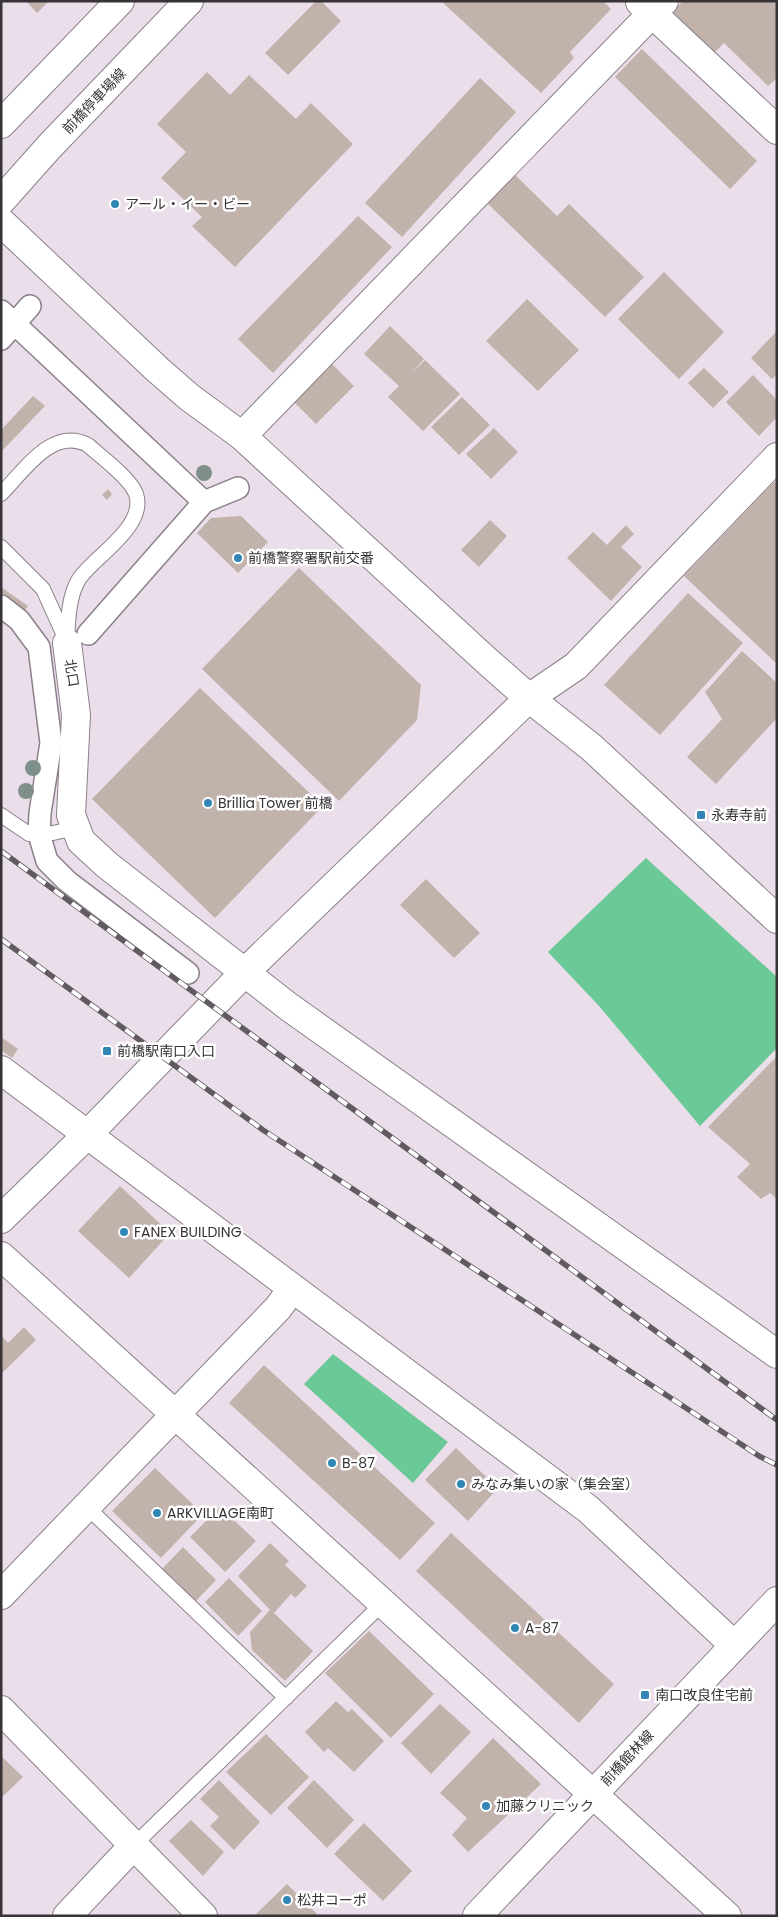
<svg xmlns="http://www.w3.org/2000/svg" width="778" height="1917" viewBox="0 0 778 1917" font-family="Poppins,'Noto Sans JP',sans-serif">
  <rect width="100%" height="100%" fill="#eadeea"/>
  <path fill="#6bc997" d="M646 858 777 977V1048L700 1126 599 1006 548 952Z
    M333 1354 448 1442 413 1483 304 1384Z"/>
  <path fill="#c2b2ac" d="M26 1H49L37 13Z
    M316 1H321L341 21 288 75 265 53Z
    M441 1H603L611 9 570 52 574 58 541 93Z
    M683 1H777V78L768 86 724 43 713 54 671 13Z
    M642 49 757 161 730 189 615 77Z
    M207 72 230 95 249 75 296 119 311 103 353 144 235 267 192 226 202 217 161 178 186 152 157 124Z
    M480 78 516 112 402 237 365 203Z
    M514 174 557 216 569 204 644 277 605 317 486 202Z
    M358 216 392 247 273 373 238 339Z
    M664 272 724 332 679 379 618 319Z
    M527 299 579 350 538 391 486 341Z
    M390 326 424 359 412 373 425 360 460 394 423 431 388 397 399 386 364 354Z
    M777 331V374L772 379 751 358Z
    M329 361 354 386 316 424 291 399Z
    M704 368 729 392 713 408 688 383Z
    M753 375 777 400V417L759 436 726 402Z
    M33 396 45 406 1 452V430Z
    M462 397 490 425 459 455 431 427Z
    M494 428 518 452 491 479 466 454Z
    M774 482 777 484V664L684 576Z
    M108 489 112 494 107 500 102 495Z
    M241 516 268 542 238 573 197 533 211 518Z
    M490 520 507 536 479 567 461 550Z
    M626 525 634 534 621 547 642 567 611 601 567 558 593 532 607 545Z
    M299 568 421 685 417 720 339 801 202 669Z
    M1 587 28 606 21 616 1 601Z
    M688 593 743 643 660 735 604 685Z
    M742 651 777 683V718L716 784 687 757 722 719 705 692Z
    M200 688 323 806 215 918 92 799Z
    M426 879 480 933 454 958 400 905Z
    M1 1037 18 1049 12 1058 1 1050Z
    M777 1056V1199L770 1193 761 1199 737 1177 750 1164 708 1127Z
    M120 1186 170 1233 129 1278 78 1231Z
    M24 1327 36 1340 1 1374V1335L8 1343Z
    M264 1365 435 1523 400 1560 229 1403Z
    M456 1448 498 1488 468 1521 425 1480Z
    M155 1468 203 1514 161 1558 112 1511Z
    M220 1507 256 1541 225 1572 190 1537Z
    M451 1533 614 1684 579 1723 416 1571Z
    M270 1543 289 1561 285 1565 307 1586 295 1598 291 1594 274 1613 313 1651 285 1681 252 1650 250 1632 270 1610 238 1576Z
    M183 1547 216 1580 195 1602 161 1570Z
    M229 1578 262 1611 238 1636 205 1602Z
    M369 1631 434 1694 391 1738 325 1673Z
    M336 1701 348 1712 352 1709 384 1741 354 1772 328 1748 324 1752 305 1732Z
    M440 1704 471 1732 431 1774 401 1743Z
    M266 1734 309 1777 271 1815 226 1772Z
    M493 1738 541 1784 468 1852 452 1835 467 1818 440 1793Z
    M1 1756 23 1777 1 1798Z
    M219 1780 260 1822 234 1850 210 1826 219 1817 200 1799Z
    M314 1780 354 1820 327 1848 287 1808Z
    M191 1820 224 1852 203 1876 169 1841Z
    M364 1823 412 1871 383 1901 334 1854Z
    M287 1884 319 1916H254Z"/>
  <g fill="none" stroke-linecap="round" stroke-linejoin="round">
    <g stroke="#8b808a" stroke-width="16">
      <path id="service" d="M1 494C24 471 52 426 88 445 101 457 130 478 136 494 147 526 95 556 79 579 68 597 68 623 67 643
        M1 547 43 589 67 642
        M1 815 29 834 53 833 75 828
        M87 1507 286 1698
        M134 1845 383 1603"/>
    </g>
    <g stroke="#8b808a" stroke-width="24">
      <path id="pedestrian" d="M1 311 204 502 238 488
        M1 339 30 306
        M1 606 19 620 39 647 51 743 40 813 39 834 47 861 67 881 188 973
        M88 634 204 502"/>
    </g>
    <g stroke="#8b808a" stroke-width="30">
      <path id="minor" d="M640 2 777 130
        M242 436 664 1
        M1 1070 588 1509 734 1645
        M1 1595 278 1308 292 1289
        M67 1916 134 1845"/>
    </g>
    <g stroke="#8b808a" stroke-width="30">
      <path id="tertiary" d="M1 222 158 370 189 397 242 436 487 661 529 698 591 747 777 919
        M67 643 76 715 71 815 81 841 107 865 289 1007 777 1354
        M1 1219 88 1134 245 972 529 698 576 666 777 457
        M1 1256 727 1916
        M1 1710 203 1916"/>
    </g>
    <g stroke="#8b808a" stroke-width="30">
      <path id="primary" d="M1 124 120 1
        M1 201 49 147 189 1
        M477 1916 777 1601"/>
    </g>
    <use href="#service" stroke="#fff" stroke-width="14"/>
    <use href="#pedestrian" stroke="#fff" stroke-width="21"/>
    <use href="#minor" stroke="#fff" stroke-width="28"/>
    <use href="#tertiary" stroke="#fff" stroke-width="28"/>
    <use href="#primary" stroke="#fff" stroke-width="28"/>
    <g stroke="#615b61" stroke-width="5.5">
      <path id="rail" d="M1 851 777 1420
        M1 939 263 1130 759 1456 777 1465"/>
    </g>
    <use href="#rail" stroke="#fff" stroke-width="4" stroke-dasharray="11" stroke-linecap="butt"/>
  </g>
  <g fill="#7e9089">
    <circle cx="204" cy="473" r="8"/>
    <circle cx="33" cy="768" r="8"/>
    <circle cx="26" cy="791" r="8"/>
  </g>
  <g fill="#3186b6" stroke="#fff" stroke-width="2">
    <circle cx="115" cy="204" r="5"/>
    <circle cx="238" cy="558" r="5"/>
    <circle cx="208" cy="803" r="5"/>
    <rect x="696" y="810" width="10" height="10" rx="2.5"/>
    <rect x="102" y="1046" width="10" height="10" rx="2.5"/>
    <circle cx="124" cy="1232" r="5"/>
    <circle cx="332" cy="1463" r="5"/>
    <circle cx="461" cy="1484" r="5"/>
    <circle cx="157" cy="1513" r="5"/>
    <circle cx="515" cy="1628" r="5"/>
    <rect x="640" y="1690" width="10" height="10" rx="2.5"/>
    <circle cx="486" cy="1806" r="5"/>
    <circle cx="287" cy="1900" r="5"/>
  </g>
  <g text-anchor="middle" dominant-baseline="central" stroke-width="5" stroke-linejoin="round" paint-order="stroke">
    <g font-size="14" fill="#373337" stroke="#fff">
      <text transform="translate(94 101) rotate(-46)">前橋停車場線</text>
      <text transform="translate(72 673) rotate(81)">北口</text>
      <text transform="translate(627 1758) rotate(-47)">前橋館林線</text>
    </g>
    <g font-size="14" fill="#373337" stroke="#fff" text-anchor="start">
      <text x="125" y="204">アール・イー・ビー</text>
      <text x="248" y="558">前橋警察署駅前交番</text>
      <text x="218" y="803">Brillia Tower 前橋</text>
      <text x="711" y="815">永寿寺前</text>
      <text x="117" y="1051">前橋駅南口入口</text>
      <text x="134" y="1232">FANEX BUILDING</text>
      <text x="342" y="1463">B-87</text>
      <text x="471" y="1484">みなみ集いの家（集会室）</text>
      <text x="167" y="1513">ARKVILLAGE南町</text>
      <text x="525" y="1628">A-87</text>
      <text x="655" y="1695">南口改良住宅前</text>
      <text x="496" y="1806">加藤クリニック</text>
      <text x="297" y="1900">松井コーポ</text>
    </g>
  </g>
  <rect width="778" height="1917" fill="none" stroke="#373337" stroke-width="5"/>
</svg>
